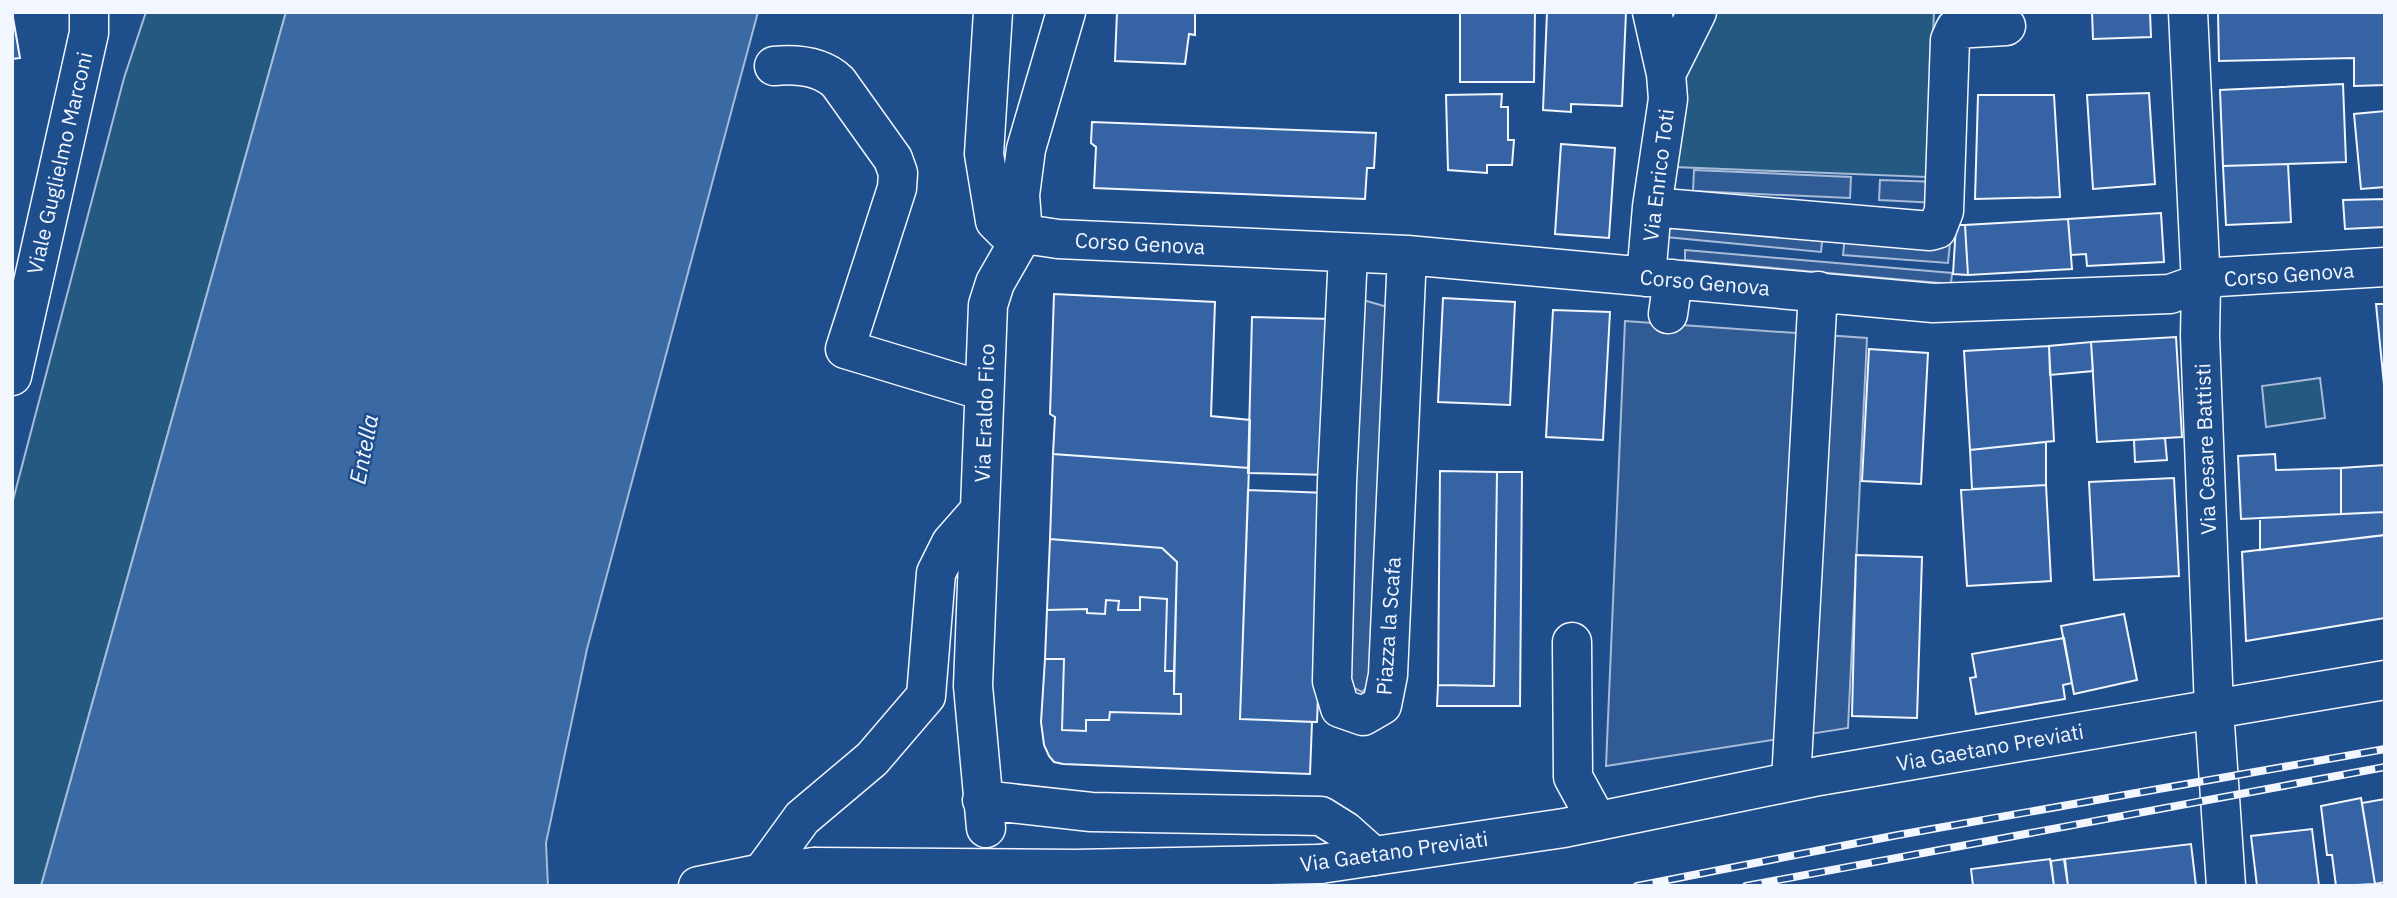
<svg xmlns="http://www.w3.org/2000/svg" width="2397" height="898" viewBox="0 0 2397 898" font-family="'IBM Plex Sans',sans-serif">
  <rect width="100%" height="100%" fill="#1f4e8c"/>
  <path fill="#245a82" stroke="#a8bbd7" stroke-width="2" d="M146 12H286L41 886H12V504L124 78Z
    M1717 12H1934L1927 177 1674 167 1681 83Z
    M2320 378 2325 418 2266 427 2262 386Z"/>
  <path fill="#305b95" stroke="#a8bbd7" stroke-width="2" d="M1694 170 1851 177 1850 198 1693 191Z
    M1880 180 1939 182 1938 203 1879 200Z
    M1668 217 1823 232 1821 252 1666 237Z
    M1845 235 1950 243 1948 263 1843 255Z
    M1685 250 1952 273 1951 284 1685 260Z
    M1356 298 1391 308 1374 681 1362 692 1339 680Z
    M1625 321 1867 338 1848 728 1606 766Z"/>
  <path fill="#3b69a3" stroke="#a8bbd7" stroke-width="2" d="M286 12H758L587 649 546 843 548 886H41Z"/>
  <path fill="#3563a3" stroke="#f2f6ff" stroke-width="2" d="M12 12 20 58 12 59Z
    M1117 12H1195V35L1189 34 1185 64 1115 61Z
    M1460 12H1535L1534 82H1460Z
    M1547 12H1626L1622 106 1571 104V112L1543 110Z
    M2092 12H2150L2151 37 2093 39Z
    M2218 12H2385V85L2354 86V58L2219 61Z
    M2343 84 2346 162 2223 166 2220 90Z
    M2149 93 2155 184 2093 189 2087 95Z
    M1502 94 1501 107H1508V140H1514L1512 165H1487V173L1448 170 1446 95Z
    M1978 95H2054L2060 197 1975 199Z
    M2385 111V187L2361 189 2354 114Z
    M1092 122 1376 133 1374 168H1367L1365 199 1094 188 1096 147 1091 143Z
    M1561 144 1615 148 1609 238 1555 234Z
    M2288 164 2291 222 2226 225 2223 166Z
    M2385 199V227L2345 229 2343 200Z
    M2161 213 2164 262 2087 266 2086 254 2071 255 2068 219Z
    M2068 219 2072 269 1968 275 1965 225Z
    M1956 225H1965L1968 275 1953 274Z
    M1054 294 1215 302 1211 416 1250 420 1249 468 1053 454 1055 417 1050 414Z
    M1443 298 1515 302 1510 405 1438 402Z
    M2376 304H2385L2384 385Z
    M1553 310 1610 312 1603 440 1546 437Z
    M1252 317 1333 319 1329 475 1248 473Z
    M2176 337 2182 437 2097 442 2091 342Z
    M2091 342 2093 371 2050 375 2049 346Z
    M2049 346 2054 441 1970 450 1964 351Z
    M1869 349 1928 353 1921 484 1862 481Z
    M2165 438 2167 460 2135 462 2134 440Z
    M2046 442V485L1972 489 1970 450Z
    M1053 454 1249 468 1240 719 1312 722 1310 774 1063 764 1054 762 1049 756 1044 745 1041 722 1045 659H1064L1062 730 1086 731V720H1109L1110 712 1181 714V694H1174L1177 562 1162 548 1050 539Z
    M2275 454 2276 470 2341 468V514L2241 519 2238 456Z
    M2385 465V512L2341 514V468Z
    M1440 471 1497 472 1494 686 1438 685Z
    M1497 472H1522L1520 706H1437L1438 685 1494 686Z
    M2174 478 2179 576 2094 580 2089 482Z
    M2046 485 2051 581 1967 586 1961 490Z
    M1248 490 1326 493 1317 722 1240 719Z
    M2385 512V535L2260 550V518Z
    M2385 535V618L2246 641 2242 552Z
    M1050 539 1162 548 1177 562 1174 671H1165L1167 599 1140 597V610H1118L1119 601 1106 600 1105 614 1087 613V609L1047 610Z
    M1856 555 1922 557 1917 718 1852 716Z
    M1140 597 1167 599 1165 671H1174V694H1181V714L1110 712 1109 720H1086V731L1062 730 1064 659H1045L1047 610 1087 609V613L1105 614 1106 600 1119 601 1118 610H1140Z
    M2124 614 2137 680 2074 694 2061 626Z
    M2064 638 2072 683 2063 685 2065 699 1976 714 1970 678 1976 677 1972 654Z
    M2361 798 2375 884 2336 886 2332 855H2327L2321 806Z
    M2385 799V882L2375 884 2362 803Z
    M2312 829 2319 886H2257L2251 836Z
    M2191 844 2196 886H2068L2064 859Z
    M2050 859 2054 886H1973L1971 869Z
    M2065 859 2068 886H2054L2051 861Z"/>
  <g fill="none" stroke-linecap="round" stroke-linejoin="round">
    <g stroke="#f2f6ff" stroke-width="41">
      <path id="minor" d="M993 12 984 154 995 221 1005 231 1058 239 1407 255 1933 303 2170 294 2218 277 2385 267
        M2188 12 2201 285 2200 336 2214 709 2226 886
        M774 66C796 64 821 66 838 82L893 159 898 173 897 188 845 349 984 391
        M1666 74 1697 12
        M1652 207 1930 231 1937 229 1944 211 1950 40 1955 29 2006 26
        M1348 254 1337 482 1332 681 1340 708 1363 716 1382 705 1388 675 1407 255
        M1646 277 1652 207 1668 99 1666 74 1652 12
        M1668 314 1673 279
        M1572 642 1573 777 1597 821
        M1791 781 1818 291
        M982 800 1091 812 1321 816 1345 831 1373 856
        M986 828 973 686 988 305 995 283 1023 234 1020 195 1026 149 1066 12
        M762 873 802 818 872 759 926 696 936 573 951 543 980 510"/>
    </g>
    <g stroke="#f2f6ff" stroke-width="41">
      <path id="major" d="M12 376 89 33V12
        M1320 864 1564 828 1819 776 2385 680
        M698 886 762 873 814 867"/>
    </g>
    <use href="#minor" stroke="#1f4e8c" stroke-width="38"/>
    <use href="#major" stroke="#1f4e8c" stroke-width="38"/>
    <g stroke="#f2f6ff" stroke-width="8">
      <path id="rail" d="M1637 886 1898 835 2385 749
        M1746 886 2385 767"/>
    </g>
    <use href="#rail" stroke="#1f4e8c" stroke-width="5" stroke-dasharray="16" stroke-linecap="butt"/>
    <g stroke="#f2f6ff" stroke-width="41" stroke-linecap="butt">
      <path id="major-bridge" d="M814 867 1075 869 1320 864"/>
    </g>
    <use href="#major-bridge" stroke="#1f4e8c" stroke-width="38"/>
  </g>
  <g text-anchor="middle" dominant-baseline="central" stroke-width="5" stroke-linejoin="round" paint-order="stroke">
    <g font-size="21" fill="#f2f6ff" stroke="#1f4e8c">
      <text transform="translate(59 163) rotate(-77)">Viale Guglielmo Marconi</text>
      <text transform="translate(1658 175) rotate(-83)">Via Enrico Toti</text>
      <text transform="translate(1140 243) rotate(3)">Corso Genova</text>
      <text transform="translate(2289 274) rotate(-4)">Corso Genova</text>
      <text transform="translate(1705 282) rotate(5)">Corso Genova</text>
      <text transform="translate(984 413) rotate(-88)">Via Eraldo Fico</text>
      <text transform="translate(2205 449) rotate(-92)">Via Cesare Battisti</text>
      <text transform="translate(1388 626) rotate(-86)">Piazza la Scafa</text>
      <text transform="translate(1990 747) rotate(-10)">Via Gaetano Previati</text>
      <text transform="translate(1394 851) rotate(-8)">Via Gaetano Previati</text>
    </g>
    <g font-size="23" font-style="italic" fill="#f2f6ff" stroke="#1f4e8c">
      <text transform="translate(363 449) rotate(-79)">Entella</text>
    </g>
  </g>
  <rect width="2397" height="898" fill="none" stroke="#f2f6ff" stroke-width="28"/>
</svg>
